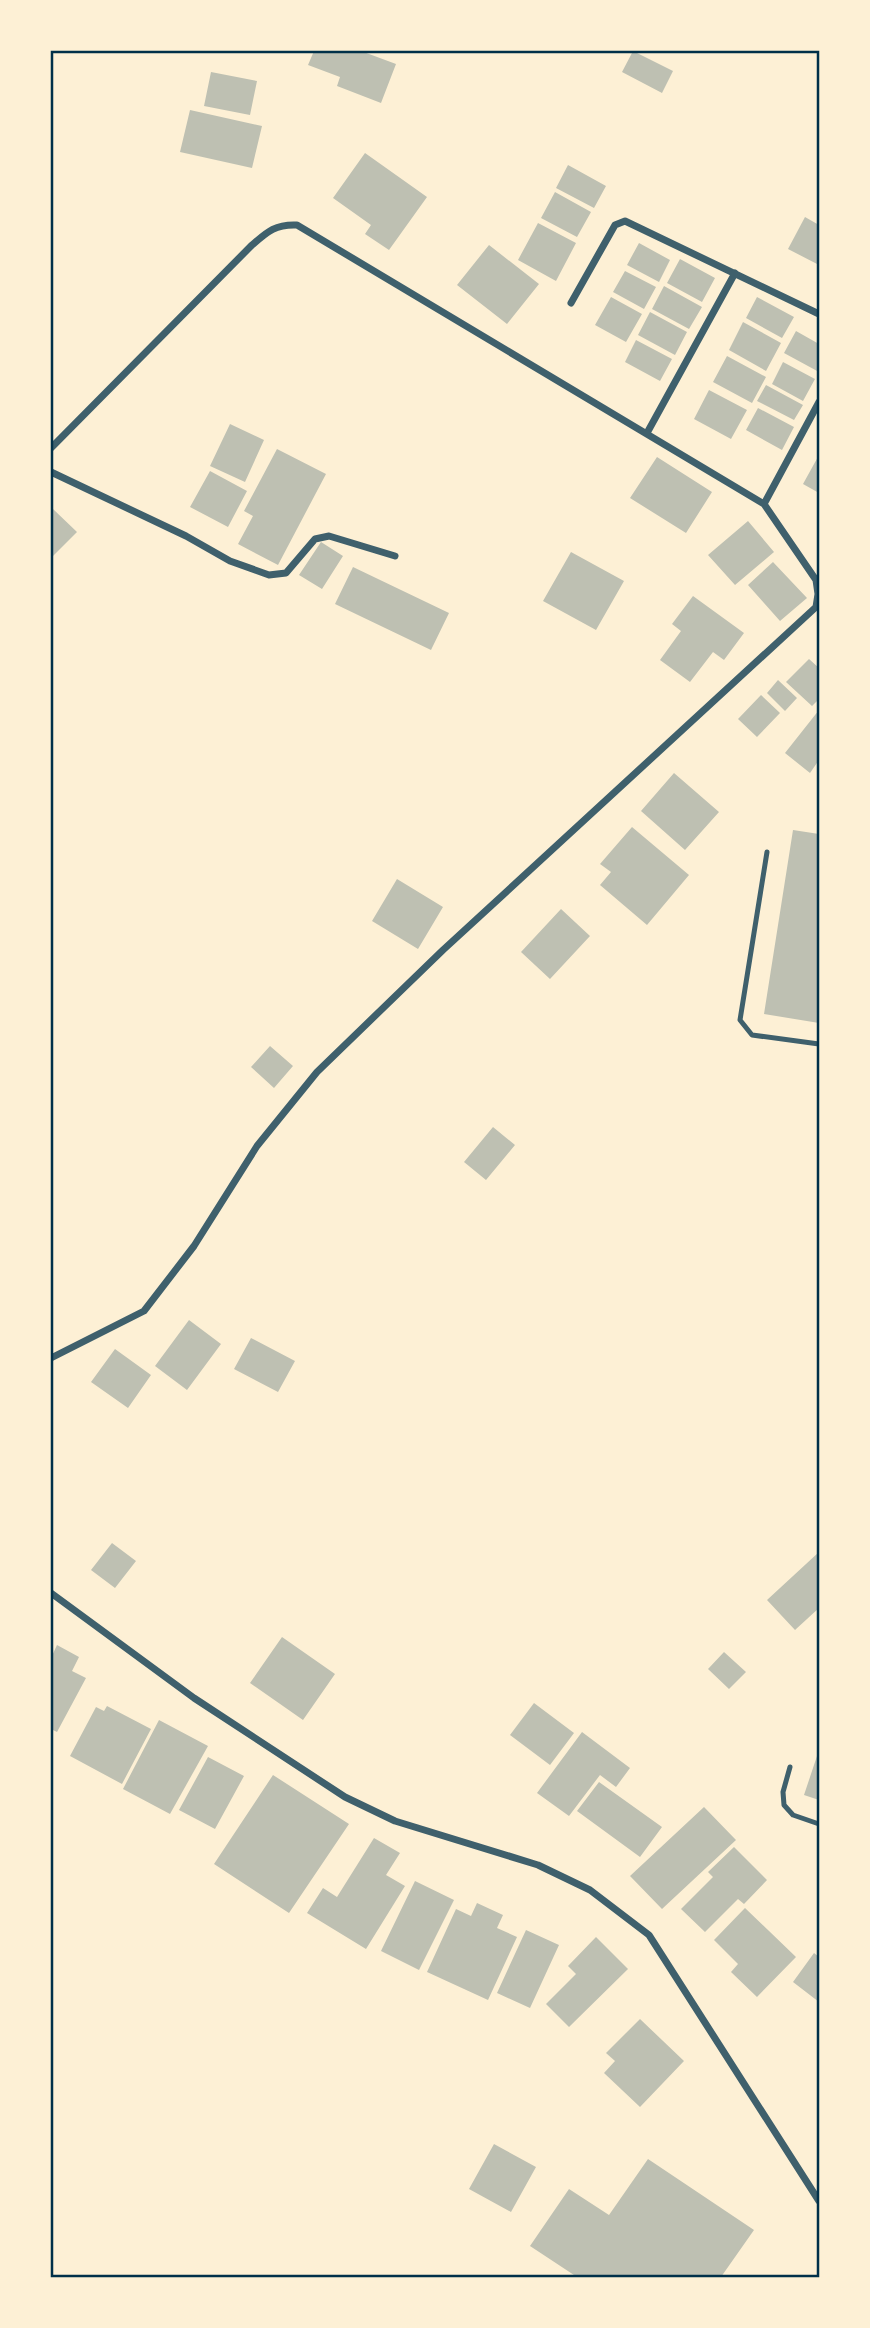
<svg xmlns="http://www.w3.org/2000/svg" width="870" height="2328" viewBox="0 0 870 2328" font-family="'Varela Round',sans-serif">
  <rect width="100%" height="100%" fill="#fdf0d5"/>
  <path fill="#bec0b2" d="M314 51H361L396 64 381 103 337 86 340 77 308 65Z
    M633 51 673 71 662 93 622 72Z
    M211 72 257 81 250 115 204 106Z
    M190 110 262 126 252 168 180 152Z
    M365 153 427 197 389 250 365 234 371 225 333 198Z
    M568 165 606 186 594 208 556 188Z
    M555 192 591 212 577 237 541 218Z
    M805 217 819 225V265L788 249Z
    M538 223 576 243 556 281 518 260Z
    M639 243 670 260 659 282 627 265Z
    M489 245 539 284 507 324 457 285Z
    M680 259 715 278 702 302 667 283Z
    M625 271 656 287 644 309 613 292Z
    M664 286 702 307 689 329 652 309Z
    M611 297 642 314 626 342 595 325Z
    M757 297 794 317 782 338 746 318Z
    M650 312 687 332 675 355 638 335Z
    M743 322 781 343 766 371 729 350Z
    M796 331 819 344V372L784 353Z
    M636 340 672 359 660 381 625 362Z
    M727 356 766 377 752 403 713 382Z
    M783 362 815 379 803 401 772 384Z
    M766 385 803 405 794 420 757 401Z
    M709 390 747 410 731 439 694 419Z
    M758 408 794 427 782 450 746 430Z
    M230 424 264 440 245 482 210 466Z
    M277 449 326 474 278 565 238 544 253 516 244 511Z
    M819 455V493L803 484Z
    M657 457 712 492 686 533 630 498Z
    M210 471 247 491 228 527 190 507Z
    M53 509 77 532 51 558V512Z
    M748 521 774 552 735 585 708 555Z
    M321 542 343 556 322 589 299 575Z
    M571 552 624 581 596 630 543 601Z
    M773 562 807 598 780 621 748 585Z
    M353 567 449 613 431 650 335 604Z
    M693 596 744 633 724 660 713 652 690 682 660 660 681 631 672 624Z
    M809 659 819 668V699L812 706 786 682Z
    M778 680 797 698 785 711 767 693Z
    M761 695 780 713 757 737 738 719Z
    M819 710V760L810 773 785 753Z
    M674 773 719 812 685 850 641 811Z
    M632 827 689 875 647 925 600 885 611 872 600 864Z
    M793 830 819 834V1023L764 1014Z
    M397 879 443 907 418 949 372 921Z
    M561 909 590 936 550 979 521 952Z
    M270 1046 293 1066 274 1088 251 1067Z
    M493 1127 515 1145 486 1180 464 1162Z
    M189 1320 221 1344 187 1390 155 1366Z
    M251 1338 295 1361 278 1392 234 1369Z
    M115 1349 151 1375 128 1408 91 1382Z
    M112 1543 136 1561 115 1588 91 1570Z
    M819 1552V1608L795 1630 767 1600Z
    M282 1637 335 1674 303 1720 250 1683Z
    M57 1645 79 1657 72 1671 86 1678 57 1732 51 1729V1658Z
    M724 1652 746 1672 729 1689 708 1669Z
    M534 1703 574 1733 550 1765 510 1735Z
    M107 1706 151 1729 122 1784 70 1756 96 1707 104 1711Z
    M159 1720 208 1746 170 1814 123 1789Z
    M582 1732 630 1768 616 1787 600 1775 569 1816 537 1793Z
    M819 1750V1800L804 1795Z
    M208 1757 244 1776 215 1829 179 1810Z
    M273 1775 349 1824 289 1913 214 1864Z
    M599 1782 662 1827 640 1857 577 1811Z
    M704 1807 736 1840 662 1909 630 1876Z
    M374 1838 400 1853 386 1875 405 1886 366 1949 307 1913 323 1888 337 1897Z
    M734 1847 767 1880 744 1904 738 1899 705 1932 681 1909 713 1877 708 1872Z
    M415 1881 454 1900 419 1970 381 1951Z
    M477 1903 503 1915 497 1928 517 1937 488 2000 427 1972 456 1909 471 1916Z
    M745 1908 796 1957 757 1997 731 1972 738 1964 714 1940Z
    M526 1930 559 1945 530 2008 497 1993Z
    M596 1937 628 1969 569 2027 546 2004 576 1974 568 1966Z
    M814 1953 819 1957V2002L793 1982Z
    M640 2019 684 2061 640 2107 604 2073 615 2061 606 2053Z
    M494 2144 536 2167 511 2212 469 2189Z
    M648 2159 754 2230 721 2277H577L530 2246 569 2189 609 2215Z"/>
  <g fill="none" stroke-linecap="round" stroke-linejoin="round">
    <path stroke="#3f606c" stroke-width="5" d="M767 852 740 1020 752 1035 819 1044
      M790 1767 783 1792 784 1805 793 1815 819 1824"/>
    <path stroke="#3f606c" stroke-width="7" d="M571 303 615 225 625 221 819 314
      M647 433 735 273
      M51 448 251 246C267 232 275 224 297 225L764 504 816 580 818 594 816 607 443 950 317 1072 257 1146 194 1246 144 1311 51 1358
      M51 472 186 536 230 561 269 575 286 573 315 539 329 536 395 556
      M764 504 819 402
      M51 1593 194 1698 345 1797 395 1821 538 1865 590 1890 649 1935 819 2201"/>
  </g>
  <rect width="870" height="2328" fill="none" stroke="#fdf0d5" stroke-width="105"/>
  <rect x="52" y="52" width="766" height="2224" fill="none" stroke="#003049" stroke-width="2.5"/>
</svg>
